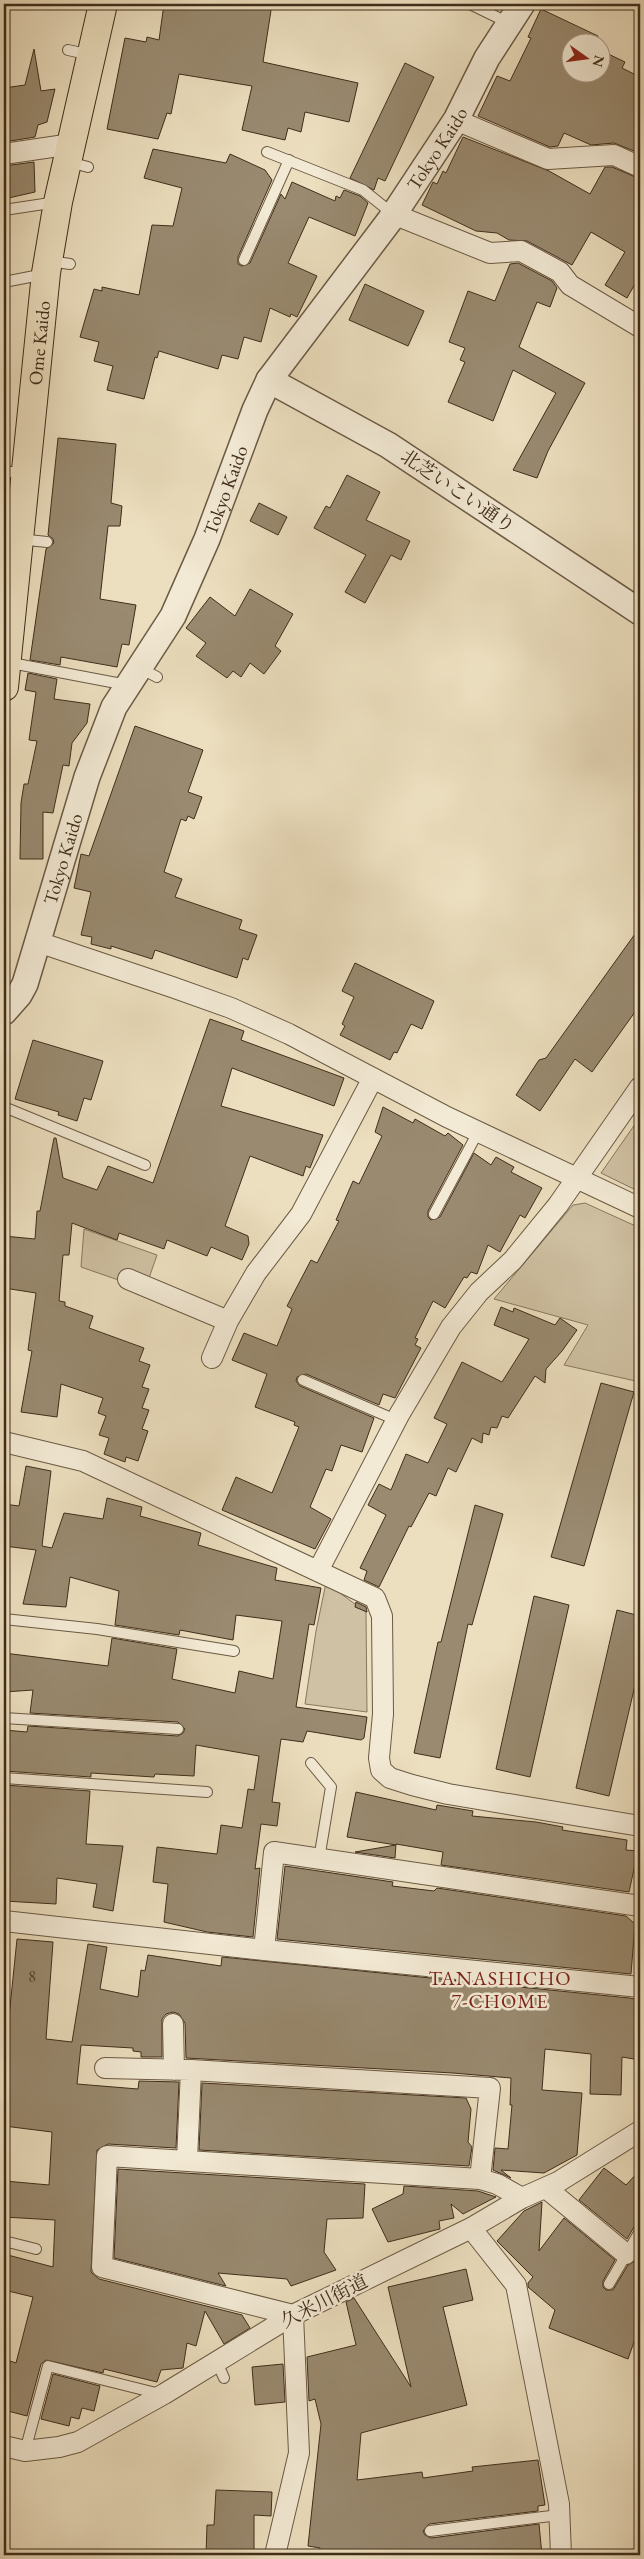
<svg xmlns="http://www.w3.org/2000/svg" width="644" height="2559" viewBox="0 0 644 2559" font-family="'EB Garamond','Noto Serif JP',serif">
  <rect width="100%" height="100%" fill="#ecdfbf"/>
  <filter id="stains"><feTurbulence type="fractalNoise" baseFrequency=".004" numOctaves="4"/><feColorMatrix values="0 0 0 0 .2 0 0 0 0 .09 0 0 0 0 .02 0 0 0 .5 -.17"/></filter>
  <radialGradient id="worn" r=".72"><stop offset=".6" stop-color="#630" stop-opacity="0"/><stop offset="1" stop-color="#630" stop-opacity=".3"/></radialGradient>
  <path fill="#cfc1a3" stroke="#88775f" d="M640 1117V1192L601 1173Z
    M585 1203 640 1228V1382L564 1365 588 1325 494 1299 573 1205Z
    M84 1229 157 1255 148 1281 127 1283 81 1267Z
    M326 1583 366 1612 367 1712 305 1704 316 1631Z"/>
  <path fill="#998a70" stroke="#402d1b" d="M164 4H272L263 62 358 83 349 122 305 112 301 132 288 128 285 140 242 130 252 86 179 74 171 114 167 113 158 139 107 129 125 38 146 42 147 37 159 40Z
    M541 9 598 36 595 42H572V72H602V51L625 62 622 68 640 77V140L634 151 614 143 591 145 564 133 558 146 550 147 478 116 497 76 510 81 531 38 528 37Z
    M34 49 41 91 55 89 47 122 38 125 35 137 4 142V88L25 85Z
    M405 63 434 77 385 181 378 178 374 190 350 178Z
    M463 137 549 171 590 194 605 167H612L640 179V275L627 298 605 285 625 252 591 232 572 265 527 241 509 240 497 233 476 231 422 205 433 182 437 184 443 171 446 173Z
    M153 149 226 163 230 154 265 170 272 180 238 257V264L242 266 250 263 281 194 285 199 292 182 335 201 336 196 340 198 344 190 360 196 368 203 355 236 309 217 288 263 317 276 297 317 291 314 290 317 270 308 261 342 244 337 238 359 222 355 218 369 159 351 157 358 155 357 144 399 107 390 113 366 94 361 99 342 80 337 94 289 102 291V287L139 295 152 225 173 226 182 188 144 178Z
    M34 162 35 192 4 199V166Z
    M518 263 552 281 557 288 550 307 537 302 519 347 585 383 548 451 537 478 513 470 556 393 513 370 493 421 448 402 465 362 460 360 465 348 449 342 468 291 495 301 510 264Z
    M365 284 424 311 408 346 349 320Z
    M58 438 116 444 111 503 122 506 120 526H108L100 599 136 605 129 645 122 644 117 667 61 657 60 665 30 660 46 549 54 543 53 539 48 535Z
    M347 475 380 492 366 520 410 541 401 560 391 555 365 603 345 592 366 555 314 528 326 506 330 508Z
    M259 503 287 517 278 535 250 521Z
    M250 589 293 614 275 646 281 651 264 674 250 663 241 677 233 671 227 678 196 656 206 643 186 628 210 597 235 616Z
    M28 673 57 679 54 699 90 704 87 723 72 743 69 766 63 765 53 813 43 812V859H20L21 803 24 784H28L37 741 29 740 36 692 25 690Z
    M135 726 203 750 188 792 202 797 194 819 188 816 186 821 181 819 164 872 182 879 175 897 242 920 239 929 257 935 248 960 243 958 237 978 155 950 152 959 111 946V949L91 944 92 937 81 935 91 892 74 888 81 854 89 856Z
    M640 927V1005L592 1072 575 1059 540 1111 516 1095 539 1060 546 1058Z
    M355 963 434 1001 422 1029 411 1024 397 1053 394 1052 390 1060 340 1035 345 1026 342 1024 354 997 342 991Z
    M210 1019 244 1031 241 1040 344 1078 334 1106 232 1068 221 1106 323 1135 310 1168 306 1166 303 1176 250 1156 225 1226 248 1236 249 1244 242 1260 211 1247 207 1256 167 1240 164 1249 119 1233 117 1240 72 1223 69 1255H63L59 1301 65 1302V1306L93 1316 89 1328 144 1348 139 1361 150 1365 142 1387 149 1389 142 1408 149 1410 142 1429 148 1431 138 1461 126 1457 125 1462 104 1454 109 1438 99 1435 106 1416 98 1413 103 1398 61 1384 57 1417 21 1412 32 1351 28 1350 36 1293 4 1288V1236L35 1239 37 1211H40L54 1138H56L63 1178 97 1190 108 1166 153 1183Z
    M33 1040 103 1061 91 1100 84 1098 77 1121 58 1115 59 1112 15 1099Z
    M383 1107 413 1123 415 1119 445 1136 448 1133 463 1145 428 1211V1217L431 1220 440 1217 474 1153 491 1165 496 1157 514 1167 511 1172 542 1188 525 1218 520 1215 500 1252 488 1245 477 1274 471 1272 467 1278 464 1277 445 1308 433 1301 415 1338 418 1339 415 1345 421 1348 395 1398 383 1394 379 1405 306 1374 297 1377 296 1381 300 1386 374 1418 362 1452 341 1445 332 1471 326 1469 310 1507 331 1519 315 1549 222 1510 236 1477 272 1493 299 1427 294 1425 295 1422 255 1407 267 1374 232 1360 244 1333 277 1346 292 1309 287 1306 311 1260 317 1263 339 1221 336 1220 353 1181 359 1184 382 1136 375 1132Z
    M501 1307 513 1312 514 1308 555 1325 560 1318 577 1330 562 1351 546 1369 545 1383 535 1376 508 1418 502 1416 497 1428 491 1427 489 1435 483 1433 482 1443 472 1438 456 1472 448 1468 436 1496 429 1493 411 1527 409 1526 379 1587 364 1580 367 1571 360 1568 386 1515 368 1505 379 1484 391 1490 406 1454 428 1463 447 1424 434 1418 462 1362 502 1382 529 1339 494 1325Z
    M601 1383 634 1392 584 1566 551 1557Z
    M26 1466 51 1471 42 1546 52 1548 64 1513 103 1519 107 1498 142 1507 140 1516 201 1533 198 1545 277 1568 275 1580 321 1588 314 1625 309 1624 296 1707 367 1717 364 1738 361 1740 307 1731 303 1742 281 1739 272 1802 280 1803 277 1826 261 1824 255 1869 260 1868 253 1937 207 1932 164 1922 168 1884 153 1882 157 1847 217 1854 221 1825 242 1828 248 1789 254 1790 259 1756 196 1745 194 1776 155 1774 154 1777 91 1773V1777L4 1771V1730L27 1732 28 1726 178 1736 183 1733 185 1729 178 1722 30 1713 33 1690 4 1692V1653L108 1666 112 1638 177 1649 172 1679 235 1693 239 1671 273 1679 282 1621 236 1615 233 1640 180 1630 179 1635 115 1625 119 1591 70 1577 66 1607 23 1604 36 1550 4 1546V1504L19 1506Z
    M475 1505 503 1514 472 1625 468 1624 440 1758 414 1753 438 1642H441Z
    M534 1596 569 1605 530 1777 496 1769Z
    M356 1602 366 1607 367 1612 355 1607Z
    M617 1610 640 1616V1664L609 1796 576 1788Z
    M4 1785 90 1791 86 1844 123 1846 113 1911 93 1907 97 1884 57 1878 56 1904 4 1901Z
    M356 1792 436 1810 437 1805 473 1811 472 1816 536 1822 563 1827 562 1830 627 1840 626 1850 638 1851 629 1892 441 1865 443 1852 396 1844 395 1858 355 1852 396 1845 347 1837Z
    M285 1866 393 1882 392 1886 434 1891 437 1888 626 1916 635 1924 631 1974 277 1939Z
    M17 1939 53 1942 46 2039 72 2042 88 1944 107 1947 100 1989 138 1997 141 1970 145 1971 148 1955 221 1966 222 1957 629 1998 640 2000V2060L622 2057 621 2095 590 2094 591 2054 545 2049 542 2090 582 2093 577 2155 544 2173 501 2170 511 2178 493 2170 495 2148 508 2149 512 2105H510L511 2078 453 2073 186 2058 185 2023 179 2014 173 2012 166 2014 162 2019V2057H141V2052L133 2051V2048L81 2045 77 2084 138 2089 139 2081 179 2082 176 2148 108 2144 97 2150 91 2272 99 2279 242 2315 250 2328 224 2344 205 2311 196 2346 187 2343 183 2368 161 2370 157 2382 104 2369 103 2373 46 2360 41 2364 27 2416 4 2410V2359L16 2363 33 2297 4 2290V2254L53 2267 55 2220 4 2217 5 2181 49 2185 52 2132 4 2126V2046H6Z
    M202 2083 466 2098 471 2109 468 2142 472 2147 469 2166 199 2150Z
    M604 2168 626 2185 640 2170V2224L634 2227 627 2239 579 2200Z
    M118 2169 365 2184 363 2218 327 2219 324 2252 336 2270 291 2286 287 2279 218 2273 226 2286 114 2258Z
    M404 2186 478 2191 496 2197 463 2214 451 2204 454 2218 439 2221 440 2229 388 2242 372 2209 403 2194Z
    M542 2202 539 2251 564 2218 615 2260 603 2281V2287L606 2290H613L628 2265 635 2261 640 2244V2325L628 2359 549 2328 555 2310 528 2287V2283L533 2277 497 2241 524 2211Z
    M466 2269 473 2300 443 2307 467 2405 361 2433 357 2480 422 2472 423 2478 473 2471 472 2467 538 2460 545 2505 538 2506V2511L429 2524 423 2531 425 2535 431 2538 539 2524 542 2555H319L320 2548 308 2546 321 2424 315 2399 309 2401 307 2357 356 2345 346 2302 354 2298 411 2387 388 2287Z
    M283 2364 285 2402 255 2405 252 2367Z
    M53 2374 100 2386 94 2411 82 2408 79 2419 71 2417 69 2426 41 2419Z
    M216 2490 272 2492 271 2516 254 2515V2555H206L207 2525H214Z"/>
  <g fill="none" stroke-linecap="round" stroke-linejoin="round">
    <g stroke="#6b5a44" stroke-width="12">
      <path id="service" d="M470 4 509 23
        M68 50 91 55
        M267 152 363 190 393 214
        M69 162 88 167
        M4 210 57 202
        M244 260 289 160
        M49 261 70 264
        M4 282 45 274
        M4 471 24 474
        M19 539 47 542
        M6 662 127 685
        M140 668 157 677
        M4 1107 145 1165
        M434 1214 478 1132
        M303 1380 396 1420
        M4 1619 97 1629 234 1651
        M4 1718 178 1729
        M311 1763 331 1787 319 1859
        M4 1778 207 1792
        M4 2241 36 2249
        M609 2284 640 2231
        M217 2362 224 2378
        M25 2451 48 2366 160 2394
        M430 2531 559 2515"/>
    </g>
    <g stroke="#6b5a44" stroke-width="22">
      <path id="minor" d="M456 120 548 159 614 155 640 167
        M4 154 72 144
        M393 214 490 253 521 251 560 272 570 285 640 327
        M38 942 172 987 231 1008 289 1034 447 1117 640 1208
        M128 1279 228 1321
        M212 1358 228 1321 256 1273 301 1214 373 1078
        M4 1442 83 1461 375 1598 382 1616 383 1714 379 1758 381 1770 390 1778 412 1785 448 1794 640 1826
        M318 1571 399 1415 451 1327 479 1292 513 1260 558 1205 640 1087
        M4 1921 264 1950 640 1987
        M264 1950 274 1852 640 1906
        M173 2024 174 2070
        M105 2068 191 2070 490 2088 480 2179
        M187 2160 191 2070
        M546 2188 626 2254
        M471 2228 516 2285 559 2504 561 2555
        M4 2446 25 2451 59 2447 78 2442 164 2394 293 2315 471 2228 522 2198 558 2182 640 2131
        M275 2555 299 2453 293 2315 102 2267 107 2156 480 2179 497 2184 522 2198"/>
    </g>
    <g stroke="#6b5a44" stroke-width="28">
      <g id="tertiary">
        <path d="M269 380 388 445 640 612"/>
        <path id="s1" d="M4 1012 19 995 25 984 87 777 114 707 173 616 207 539 255 410 269 380 390 220 456 120 487 58 522 4"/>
      </g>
    </g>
    <g stroke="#402d1b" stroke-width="30">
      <g id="primary">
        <path id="s2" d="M4 687 46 273 58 202 103 4"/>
      </g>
    </g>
    <use href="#service" stroke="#f3ead5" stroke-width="10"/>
    <use href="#minor" stroke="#f3ead5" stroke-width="20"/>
    <use href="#tertiary" stroke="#f3ead5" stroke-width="25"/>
    <use href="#primary" stroke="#ecdfbf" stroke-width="28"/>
  </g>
  <g text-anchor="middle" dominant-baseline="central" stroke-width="5" stroke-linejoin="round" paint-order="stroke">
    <g font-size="16" fill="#564430">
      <text x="32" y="1976">8</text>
    </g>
    <g font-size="19" fill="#402d1b" stroke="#f3ead5">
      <text stroke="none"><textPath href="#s1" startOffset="976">Tokyo Kaido</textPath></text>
      <text stroke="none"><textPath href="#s2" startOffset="346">Ome Kaido</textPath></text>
      <text stroke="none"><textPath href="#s1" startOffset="571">Tokyo Kaido</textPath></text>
      <text transform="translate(458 491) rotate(34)">北芝いこい通り</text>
      <text stroke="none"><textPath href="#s1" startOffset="166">Tokyo Kaido</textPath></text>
      <text transform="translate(324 2301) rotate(-27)">久米川街道</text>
    </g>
    <g font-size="20" letter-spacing="1" fill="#7a1f14" stroke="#f3ead5">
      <text x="500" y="1978">TANASHICHO<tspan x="500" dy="23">7-CHOME</tspan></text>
    </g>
  </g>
  <rect width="644" height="2559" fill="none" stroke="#ecdfbf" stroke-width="20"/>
  <rect x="5" y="5" width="634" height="2549" fill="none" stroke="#402d1b" stroke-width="2.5"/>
  <rect x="10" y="10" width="624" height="2539" fill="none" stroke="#402d1b"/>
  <g transform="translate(586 58) rotate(104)"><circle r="24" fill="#f3ead5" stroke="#ab9e8b"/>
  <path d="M0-4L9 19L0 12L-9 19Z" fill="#8f2418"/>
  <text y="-8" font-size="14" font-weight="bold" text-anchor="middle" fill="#402d1b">N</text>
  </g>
  <rect width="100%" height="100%" filter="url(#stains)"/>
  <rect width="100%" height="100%" fill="url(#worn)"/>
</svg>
